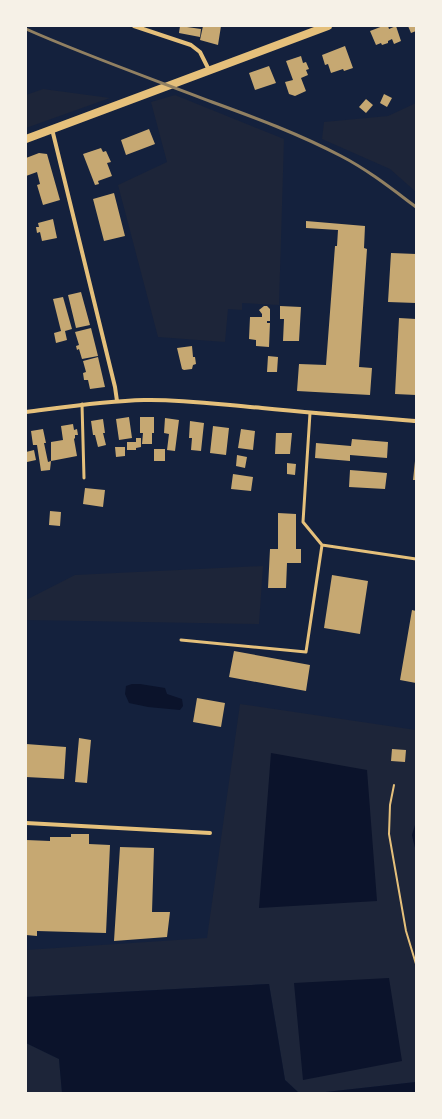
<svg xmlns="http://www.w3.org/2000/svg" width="442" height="1119" viewBox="0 0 442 1119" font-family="'Source Sans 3',sans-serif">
  <rect width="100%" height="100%" fill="#14213d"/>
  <path fill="#1d2539" d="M43 89 110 98 26 128V95Z
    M175 95 284 139 279 305 242 303V310L228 309 225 342 158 337 118 185 167 162 151 102Z
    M416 103V192L390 169 322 139 324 122 388 116Z
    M263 566 259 624 26 620V600L75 575Z
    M240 704 416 730V822L412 835 416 852V1082L317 1093H299L285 1080 269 984 26 997V950L207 938Z
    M26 1043 59 1059 62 1093H26Z"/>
  <path fill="#0b132b" d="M132 684H140L165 688 167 694 182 699 183 706 180 710 148 707 129 703 125 694 126 686Z
    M271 753 367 770 377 901 259 908Z
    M416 822V852L412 835Z
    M389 978 402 1061 303 1080 294 983Z
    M269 984 285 1080 299 1093H62L59 1059 26 1043V997Z
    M416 1082V1093H317Z"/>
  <path fill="#c6a872" d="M180 26 201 29 200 37 179 33Z
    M203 26H221L218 45 200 40Z
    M383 26H388L389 29 396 26 401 41 394 44 392 39 388 41V43L382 45 381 43 376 45 370 31Z
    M408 26H416V31L411 33Z
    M345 46 353 68 344 71 343 69 331 73 328 64 325 65 322 55Z
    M301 56 303 63 306 62 309 69 306 70 308 75 301 78 306 91 295 96 289 94 285 82 293 80 286 61Z
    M269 66 276 83 255 90 249 73Z
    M384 94 392 98 387 107 380 103Z
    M366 99 373 105 366 113 359 107Z
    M149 129 155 144 126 155 121 140Z
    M101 148 103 152 106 151 111 162 107 163 112 176 98 181 99 184 95 185 83 154Z
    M39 153 47 154 60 200 43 205 37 185 40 184 37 172 26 176V158Z
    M114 193 125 236 104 241 93 199Z
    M53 219 57 238 42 241 40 232 37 233 36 227H39L38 223Z
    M306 221 365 226 364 248 367 249 359 367 372 368 370 395 297 391 299 364 326 365 335 246H337L338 230 306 228Z
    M391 253 416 254V303L388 302Z
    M81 292 90 325 76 328 68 295Z
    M63 297 72 329 65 331 67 340 56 343 54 333 61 331 53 299Z
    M264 306H267L270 309V321H267V323H270L269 347 256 346V340L249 339 250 317H262V314L259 310Z
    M280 306 301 307 299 341H283L284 319H280Z
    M399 318 416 319V395L395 394Z
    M91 328 98 356 82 359 79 349 77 350 76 346 79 345 75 332Z
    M192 346 193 357H195L196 364 193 365 192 369 184 370 182 369 177 348Z
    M268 356 278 357 277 372H267Z
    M98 357 105 387 90 389 88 380H84L83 373 86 372 83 361Z
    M129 417 132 438 119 440 116 419Z
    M140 417H154V433H152V444H142L143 433H140Z
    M165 418 179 420 175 451 167 450 169 434 164 433Z
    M103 419 105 433H103L106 445 98 447 95 435H93L91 421Z
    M190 421 204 423 201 451 191 450 192 438H189Z
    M73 424 74 430 77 429 78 435H75V438L74 439 77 456 51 461 50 470 41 471 37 445H33L31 431 43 429 46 443H44L48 462 51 461V442L63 440 61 426Z
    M213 426 229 428 226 455 210 453Z
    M241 429 255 431 253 450 238 448Z
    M276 433H292L290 454H275Z
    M136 438H141V447L136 448V450H127V442H136Z
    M352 439 388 442 387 458 350 455V461L315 458 316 443 351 446Z
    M115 447H125V456L116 457Z
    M154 449H165V461H154Z
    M34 450 36 460 27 462 26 452Z
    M237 455 247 457 245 468 236 466Z
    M415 461H416V480H413Z
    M287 463 296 464 295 475 287 474Z
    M350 470 387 473 385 489 349 487Z
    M233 474 253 477 251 491 231 489Z
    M85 488 105 490 103 507 83 504Z
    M50 511 61 512 60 526 49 525Z
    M278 513 296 514V549H301V563H287L286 588H268L270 549H278Z
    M332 575 368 581 360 634 324 628Z
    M412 610 416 611V683L400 680Z
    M234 651 310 665 306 691 229 677Z
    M197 698 225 703 221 727 193 722Z
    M79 738 91 740 87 783 75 782Z
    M26 744 66 747 64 779 26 777Z
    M392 749 406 750 405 762 391 761Z
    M71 834H89V844L110 845 106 933 37 931V936L26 935V840L50 841V837H71Z
    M120 847 154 848 152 912H170L167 937 114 941Z"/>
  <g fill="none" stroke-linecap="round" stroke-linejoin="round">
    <path stroke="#e5c07b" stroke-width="2" d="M394 785 390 805 389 834 406 931 416 964"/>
    <path stroke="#e5c07b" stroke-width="3" d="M82 404 84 478
      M322 545 416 559
      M181 640 306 652 322 545 303 522 310 413"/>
    <path stroke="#e5c07b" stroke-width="4" d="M134 26 191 45 200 52 209 70
      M52 129 115 387 117 401
      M26 412C65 407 104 401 144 400 183 399 223 405 262 408 313 413 365 417 416 421
      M26 823 210 833"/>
    <path stroke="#e5c07b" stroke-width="8" d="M26 139 328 26"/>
    <path stroke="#918062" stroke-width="3" d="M26 29C87 56 150 78 212 102 256 118 299 134 341 156 368 170 392 189 416 207"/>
  </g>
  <rect width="442" height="1119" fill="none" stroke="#f6f1e7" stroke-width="54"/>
</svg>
